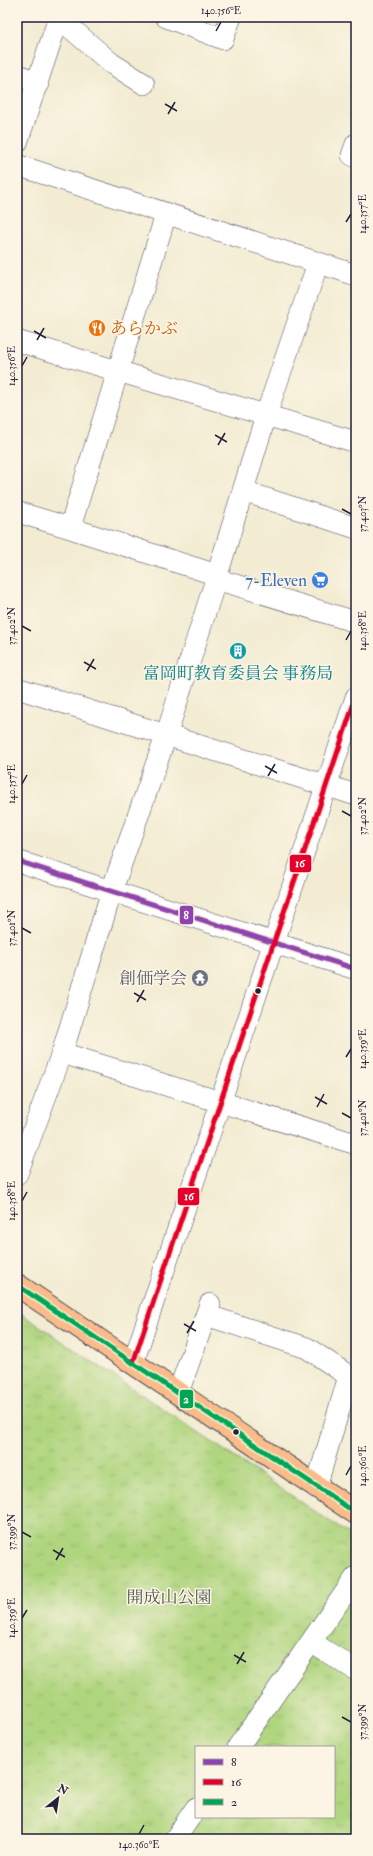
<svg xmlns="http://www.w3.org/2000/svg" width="373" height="1856" viewBox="0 0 373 1856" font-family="'IM FELL Double Pica','Noto Serif JP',serif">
  <defs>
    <pattern id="park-tufts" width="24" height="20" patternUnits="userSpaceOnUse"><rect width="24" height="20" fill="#b0d57f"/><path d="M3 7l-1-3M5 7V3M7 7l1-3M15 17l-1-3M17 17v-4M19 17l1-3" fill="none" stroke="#97b76f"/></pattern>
  </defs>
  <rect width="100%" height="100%" fill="#fcf5e5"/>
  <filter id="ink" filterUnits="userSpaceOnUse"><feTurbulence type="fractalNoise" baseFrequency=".025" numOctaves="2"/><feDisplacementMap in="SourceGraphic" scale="8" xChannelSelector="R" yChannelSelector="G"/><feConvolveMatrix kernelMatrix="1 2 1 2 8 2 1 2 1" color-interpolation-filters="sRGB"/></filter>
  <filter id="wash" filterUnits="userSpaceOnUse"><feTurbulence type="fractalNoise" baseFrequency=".012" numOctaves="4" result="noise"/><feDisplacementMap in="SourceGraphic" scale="16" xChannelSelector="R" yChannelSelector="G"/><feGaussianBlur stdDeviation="0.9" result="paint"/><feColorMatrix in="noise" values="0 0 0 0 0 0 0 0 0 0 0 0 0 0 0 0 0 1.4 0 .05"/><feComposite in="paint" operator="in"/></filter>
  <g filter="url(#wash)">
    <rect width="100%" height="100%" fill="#f3ecd3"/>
    <path fill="url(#park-tufts)" stroke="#697c5d" fill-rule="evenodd" d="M17 1311 356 1539V1839H17ZM196 1747H334V1817H196Z"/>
  </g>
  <g filter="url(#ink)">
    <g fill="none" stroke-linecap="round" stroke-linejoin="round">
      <g stroke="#414052" stroke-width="22">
        <path id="minor" d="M166 17 223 39 231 17
          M59 18 111 63 144 84
          M17 74 38 84
          M17 143 59 17
          M356 144 352 155 356 157
          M17 165 356 275
          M318 263 266 415 216 579 356 622
          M17 341 356 442
          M243 491 356 528
          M17 512 70 528 166 214
          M70 528 217 575
          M17 688 356 795
          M17 861 356 969
          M62 1053 356 1144
          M17 1174 62 1053 112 890 166 736 216 579
          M206 1315 307 1348 349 1376 356 1374
          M133 1363 356 697
          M178 1393 210 1304
          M316 1487 349 1376
          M311 1642 356 1670
          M238 1747 356 1577
          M175 1839 196 1808"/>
      </g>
      <g stroke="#414052" stroke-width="24">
        <path id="major" d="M17 1285 356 1513"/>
      </g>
      <use href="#minor" stroke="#fff" stroke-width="21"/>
      <use href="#major" stroke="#f9bc8a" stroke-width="22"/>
      <g stroke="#fcf5e5" stroke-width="8">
        <path id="bus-1" d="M17 861 356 969"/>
      </g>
      <g stroke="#fcf5e5" stroke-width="8">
        <path id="bus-2" d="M133 1363 356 697"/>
      </g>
      <g stroke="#fcf5e5" stroke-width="8">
        <path id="bus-3" d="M17 1285 356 1513"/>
      </g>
      <use href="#bus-1" stroke="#8e44ad" stroke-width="5"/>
      <use href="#bus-2" stroke="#e4002b" stroke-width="5"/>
      <use href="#bus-3" stroke="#00a651" stroke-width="5"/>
    </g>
  </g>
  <path fill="none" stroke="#22223b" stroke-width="1.5" d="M216 31 221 22M165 104 177 111M168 114 175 102M346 222 351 214M34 331 46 338M37 340 44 328M22 366 27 357M215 435 227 442M218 445 225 433M342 509 351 514M22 626 31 631M346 640 351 631M84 662 96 669M87 671 94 659M265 766 277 773M268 776 275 764M22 784 27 775M342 811 351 816M22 928 31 933M134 993 146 1000M137 1002 144 990M346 1057 351 1049M315 1097 327 1104M317 1107 324 1094M342 1113 351 1118M22 1201 27 1192M184 1324 196 1331M187 1333 194 1321M346 1475 351 1466M22 1532 31 1537M53 1550 65 1557M56 1560 63 1548M22 1618 27 1610M234 1655 246 1662M237 1664 244 1652M342 1717 351 1722M139 1834 144 1825"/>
  <defs>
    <g id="restaurant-disc" transform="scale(0.9)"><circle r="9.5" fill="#e8710a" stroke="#fcf5e5"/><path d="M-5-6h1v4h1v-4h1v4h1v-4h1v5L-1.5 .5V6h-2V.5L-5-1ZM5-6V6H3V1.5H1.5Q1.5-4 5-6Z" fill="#fff"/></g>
    <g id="supermarket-disc" transform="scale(0.9)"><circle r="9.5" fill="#3f7fe0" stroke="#fcf5e5"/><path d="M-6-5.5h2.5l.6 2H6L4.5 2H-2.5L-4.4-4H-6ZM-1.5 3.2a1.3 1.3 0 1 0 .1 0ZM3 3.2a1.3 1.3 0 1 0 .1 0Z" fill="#fff"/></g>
    <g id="building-disc" transform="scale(0.9)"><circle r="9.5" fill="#0f9aa8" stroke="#fcf5e5"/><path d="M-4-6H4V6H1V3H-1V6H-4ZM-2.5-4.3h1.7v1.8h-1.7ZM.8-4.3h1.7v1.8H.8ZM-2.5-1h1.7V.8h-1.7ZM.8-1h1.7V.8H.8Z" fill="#fff"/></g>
    <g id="temple-disc" transform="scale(0.9)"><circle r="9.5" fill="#6b7280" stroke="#fcf5e5"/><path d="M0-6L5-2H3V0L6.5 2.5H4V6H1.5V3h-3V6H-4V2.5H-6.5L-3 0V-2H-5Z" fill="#fff"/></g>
  </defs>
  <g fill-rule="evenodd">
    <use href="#restaurant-disc" x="97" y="328"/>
    <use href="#supermarket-disc" x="320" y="580"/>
    <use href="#building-disc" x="238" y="651"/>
    <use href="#temple-disc" x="200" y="978"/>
  </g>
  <g fill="#22223b" stroke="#fcf5e5" stroke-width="1.5">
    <circle cx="258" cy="991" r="3.5"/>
    <circle cx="236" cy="1432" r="3.5"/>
  </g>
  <g text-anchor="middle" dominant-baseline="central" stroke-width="3" stroke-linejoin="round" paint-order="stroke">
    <g font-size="17" fill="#c56008" stroke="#fcf5e5" text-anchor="start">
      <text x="110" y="328">あらかぶ</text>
    </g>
    <g font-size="17" fill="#366cbe" stroke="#fcf5e5" text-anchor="end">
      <text x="307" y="580">7-Eleven</text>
    </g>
    <g font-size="17" fill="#0d838f" stroke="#fcf5e5">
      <text x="238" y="673">富岡町教育委員会 事務局</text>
    </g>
    <g font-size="17" fill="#5b616d" stroke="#fcf5e5" text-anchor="end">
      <text x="187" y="978">創価学会</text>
    </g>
    <g font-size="17" fill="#4d584f" stroke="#fcf5e5">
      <text x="169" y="1597">開成山公園</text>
    </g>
  </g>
  <g stroke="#fcf5e5" stroke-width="1.5">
    <rect x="289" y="854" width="23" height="19" rx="4" fill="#e4002b"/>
    <rect x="179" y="905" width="15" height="20" rx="4" fill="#8e44ad"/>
    <rect x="177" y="1187" width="23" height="19" rx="4" fill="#e4002b"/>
    <rect x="179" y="1389" width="15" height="20" rx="4" fill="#00a651"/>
  </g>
  <g font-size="11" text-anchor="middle" font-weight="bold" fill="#fff">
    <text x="300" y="867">16</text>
    <text x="186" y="919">8</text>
    <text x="189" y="1200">16</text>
    <text x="186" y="1403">2</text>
  </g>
  <rect width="373" height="1856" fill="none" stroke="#fcf5e5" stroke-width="44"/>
  <rect x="195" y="1746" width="140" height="72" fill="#fcf5e5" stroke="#a5a1a1"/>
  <rect x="203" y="1759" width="20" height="6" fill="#8e44ad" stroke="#a5a1a1"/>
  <text x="231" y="1766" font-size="12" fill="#22223b">8</text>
  <rect x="203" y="1779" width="20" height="6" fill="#e4002b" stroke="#a5a1a1"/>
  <text x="231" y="1786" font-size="12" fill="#22223b">16</text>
  <rect x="203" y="1799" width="20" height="6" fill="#00a651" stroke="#a5a1a1"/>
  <text x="231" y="1806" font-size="12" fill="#22223b">2</text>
  <g transform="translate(58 1798) rotate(30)" stroke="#fcf5e5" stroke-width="3" paint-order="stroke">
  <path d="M0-3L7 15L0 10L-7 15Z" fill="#22223b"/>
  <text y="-6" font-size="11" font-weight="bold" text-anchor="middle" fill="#22223b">N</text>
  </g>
  <rect x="22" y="22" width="329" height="1812" fill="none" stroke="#22223b" stroke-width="1.5"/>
  <g font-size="10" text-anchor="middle" fill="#22223b">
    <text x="221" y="14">140.356°E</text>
    <text transform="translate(362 214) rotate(-90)" y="4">140.357°E</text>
    <text transform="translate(11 366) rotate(-90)" y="4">140.356°E</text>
    <text transform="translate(362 514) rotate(-90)" y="4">37.403°N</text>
    <text transform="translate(11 626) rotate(-90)" y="4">37.402°N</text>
    <text transform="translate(362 631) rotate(-90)" y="4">140.358°E</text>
    <text transform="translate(11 784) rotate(-90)" y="4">140.357°E</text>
    <text transform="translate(362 816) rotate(-90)" y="4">37.402°N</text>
    <text transform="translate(11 928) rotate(-90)" y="4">37.401°N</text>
    <text transform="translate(362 1049) rotate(-90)" y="4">140.359°E</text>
    <text transform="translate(362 1118) rotate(-90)" y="4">37.401°N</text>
    <text transform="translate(11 1201) rotate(-90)" y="4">140.358°E</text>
    <text transform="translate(362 1466) rotate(-90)" y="4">140.360°E</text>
    <text transform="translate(11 1532) rotate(-90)" y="4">37.399°N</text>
    <text transform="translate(11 1618) rotate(-90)" y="4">140.359°E</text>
    <text transform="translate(362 1722) rotate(-90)" y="4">37.399°N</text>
    <text x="139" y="1848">140.360°E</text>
  </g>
</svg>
